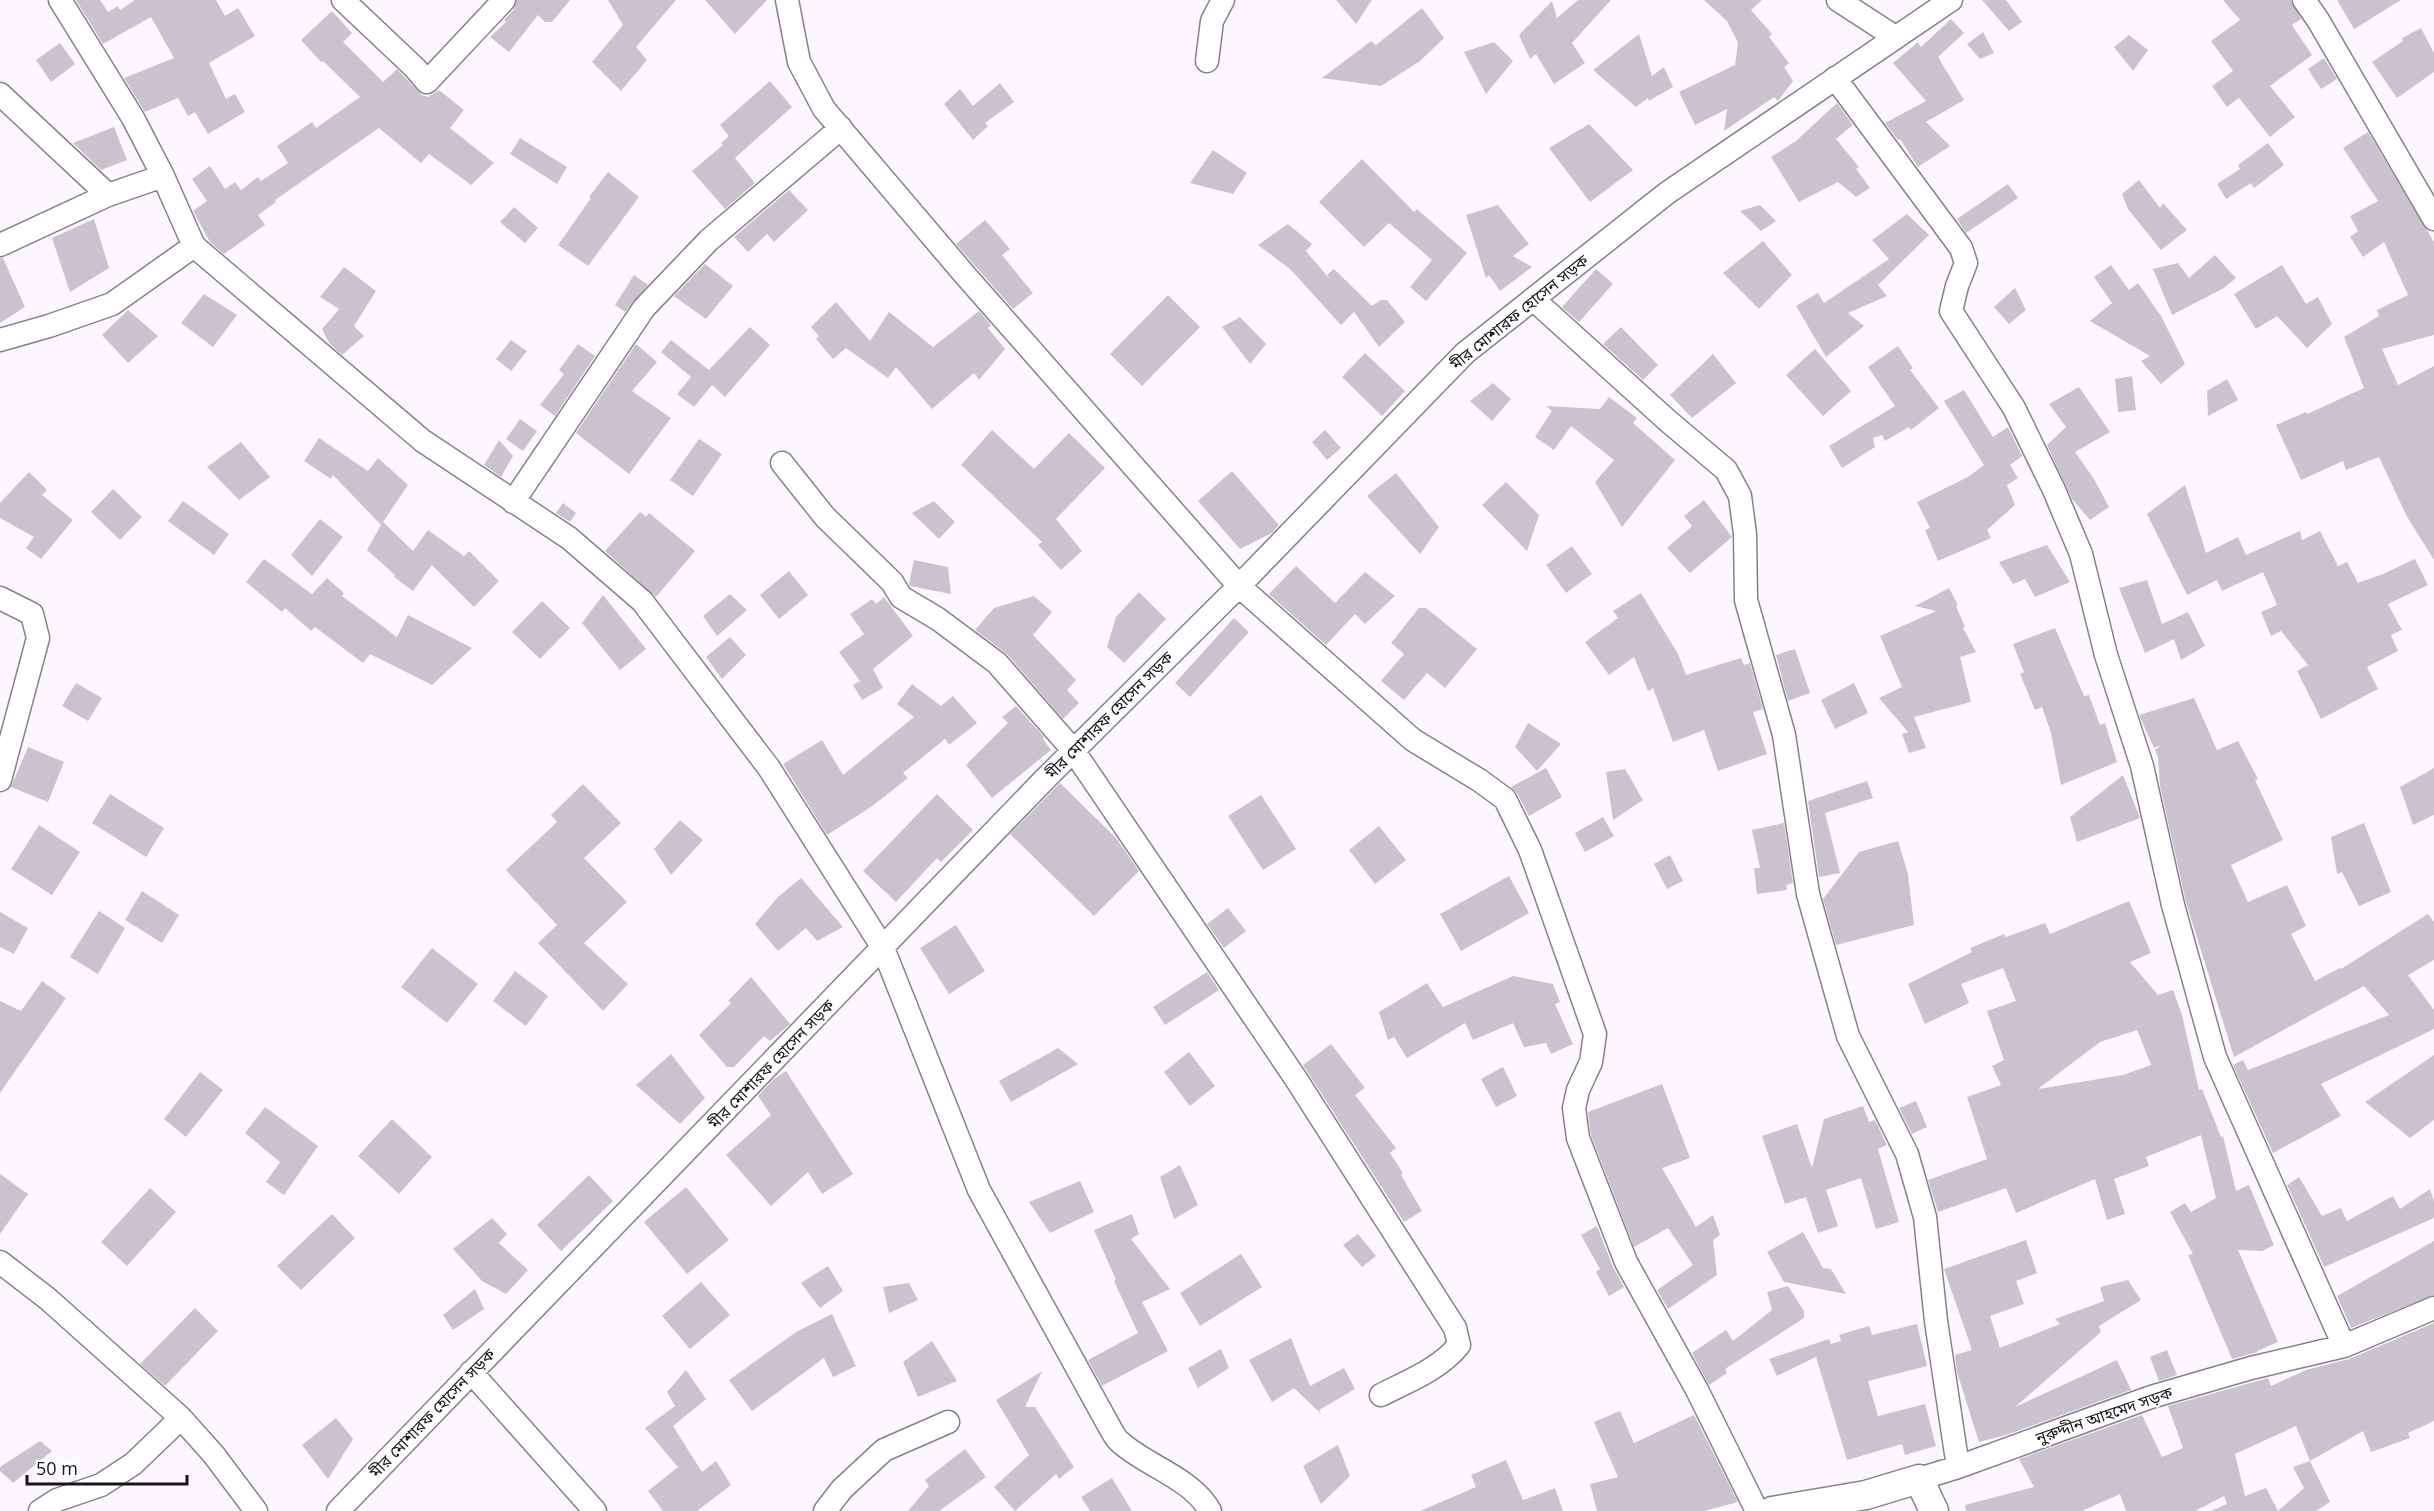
<svg xmlns="http://www.w3.org/2000/svg" width="2434" height="1511" viewBox="0 0 2434 1511" font-family="'Open Sans','Noto Sans Bengali',sans-serif">
  <rect width="100%" height="100%" fill="#fcf7ff"/>
  <path fill="#cac2cf" fill-rule="evenodd" d="M76 0H100L108 12 118 6 120 10 135 0H216L225 16 238 8 255 36 209 63 226 99 235 94 245 112 208 134 195 112 188 116 178 98 145 112 124 78 174 58 151 17 103 44Z
    M517 0H570L552 22H545L538 15 509 52 490 37 506 22 504 20 514 9Z
    M608 0H676L636 47 647 60 621 91 592 62 623 25Z
    M705 0H767L735 34Z
    M1336 0H1372L1356 24Z
    M1578 0H1611L1572 43 1585 63 1554 84 1536 54 1530 59 1519 35 1552 1 1557 18Z
    M1704 0H1762L1751 10 1772 34 1769 37 1789 63 1784 67 1793 81 1778 101 1774 97 1724 131 1727 109 1695 125 1679 92 1735 65 1738 43 1727 21Z
    M1982 0H2006L2022 22 2009 31Z
    M2223 0H2291L2301 19 2292 25 2312 55 2270 86 2295 117 2270 137 2239 98 2227 107 2212 86 2233 71 2211 41 2240 20Z
    M2337 0H2401L2354 29Z
    M1422 8 1444 38 1420 61 1381 86 1322 78 1371 41 1376 45Z
    M332 11 352 33 343 42 383 82 397 69 422 95 428 97 439 90 464 110 450 128 494 163 471 185 429 154 421 163 379 128 275 200 276 202 258 215 265 225 224 254 210 242 193 211 207 201 192 179 210 166 225 189 235 182 241 190 258 177 261 181 288 163 277 146 312 122 316 128 360 97 323 61 321 62 301 40Z
    M1951 19 1964 33 1938 57 1964 100 1926 122 1950 146 1918 167 1900 139 1898 140 1885 123 1926 101 1893 63 1918 42 1921 47Z
    M2421 28 2434 53V72L2397 98 2372 62 2403 41 2402 38Z
    M1983 32 1994 53 1980 59 1967 44Z
    M1639 34 1652 76 1664 67 1673 87 1649 101 1648 98 1636 107 1593 70Z
    M2129 35 2148 50 2133 71 2114 47Z
    M1494 42 1513 61 1486 94 1464 52Z
    M60 43 75 64 51 82 36 60Z
    M2324 58 2337 79 2321 89 2308 69Z
    M770 81 792 107 735 158 755 183 725 209 692 171 723 145 721 143 729 136 720 125Z
    M1000 83 1014 102 985 123 988 126 973 140 944 104 960 89 973 106Z
    M1837 103 1853 125 1836 139 1859 167 1856 169 1870 188 1856 197 1838 182 1799 202 1771 157 1796 141Z
    M1589 124 1633 170 1590 202 1549 148Z
    M114 127 127 160 101 170 73 143Z
    M2368 132 2434 242V335L2382 349 2398 385 2434 366V560L2406 515 2379 457 2346 470 2343 461 2301 480 2276 425 2306 412 2307 414 2364 388 2344 337 2379 316 2377 310 2408 295 2384 242 2363 257 2350 237 2358 231 2350 216 2378 201 2343 148Z
    M520 138 567 167 557 184 510 154Z
    M2268 143 2284 165 2254 188 2251 183 2226 199 2217 184 2240 169 2238 165Z
    M1213 150 1247 173 1233 194 1190 183Z
    M1362 159 1414 212 1417 209 1467 253 1426 301 1410 287 1432 260 1389 223 1364 247 1319 202Z
    M608 172 639 197 588 266 558 245 591 198 589 197Z
    M2139 180 2160 208 2163 203 2187 230 2161 250 2128 209 2122 194Z
    M2008 184 2018 198 1966 233 1957 219Z
    M789 190 808 210 774 242 767 234 748 252 734 237Z
    M1498 205 1529 244 1513 256 1532 267 1500 291 1489 275 1486 278 1466 215Z
    M1760 205 1776 221 1761 231 1740 211Z
    M514 207 538 228 525 243 500 222Z
    M1907 214 1929 235 1878 285 1887 296 1848 313 1864 326 1826 357 1796 306 1818 293 1824 303 1889 259 1872 240Z
    M94 219 109 268 70 292 52 238Z
    M985 220 1010 249 1002 255 1033 293 1013 309 956 244Z
    M1288 224 1312 244 1306 251 1333 283 1327 275 1334 269 1372 306 1381 300H1387L1405 322 1379 347 1354 312 1341 325 1291 270 1258 245Z
    M1763 241 1792 275 1759 309 1723 273Z
    M2215 255 2236 278 2224 288 2172 315 2153 269 2178 263 2189 278Z
    M0 258H3L25 307 0 323Z
    M705 264 733 286 706 319 674 296Z
    M2111 265 2129 290 2138 283 2161 316 2185 364 2161 384 2141 361 2150 356 2090 321 2112 303 2094 277Z
    M2282 265 2306 304 2318 297 2332 324 2307 348 2277 316 2256 329 2234 294Z
    M344 267 376 291 354 326 364 336 342 355 329 343 322 329 339 309 320 297Z
    M1596 269 1613 284 1579 322 1562 307Z
    M634 275 648 285 625 312 615 305Z
    M2015 288 2026 310 2009 324 1994 307Z
    M204 294 237 315 213 347 181 323Z
    M1168 295 1200 327 1142 386 1110 354Z
    M836 302 870 341 889 312 933 347 979 311 991 325 988 328 1005 349 979 380 974 373 932 409 896 367 888 378 846 348 833 359 816 339 819 336 811 327Z
    M128 310 158 336 128 363 102 335Z
    M1240 317 1266 344 1250 364 1222 327Z
    M750 327 770 345 725 397 712 385 694 407 677 394 691 377 661 352 671 340 709 370Z
    M1621 327 1658 365 1643 380 1603 344Z
    M511 340 527 351 511 371 496 359Z
    M578 344 595 356 555 416 540 405 564 374 559 370Z
    M636 344 657 362 632 391 671 418 629 474 576 433Z
    M1898 346 1913 368 1910 370 1939 408 1911 430 1909 427 1885 441 1882 435 1873 438 1875 447 1842 468 1829 446 1895 406 1868 367Z
    M1815 349 1851 391 1823 416 1786 375Z
    M1365 353 1405 391 1382 416 1342 377Z
    M1713 354 1736 383 1692 418 1670 395Z
    M2132 376 2136 410 2118 412 2115 379Z
    M2227 379 2238 400 2208 416 2207 391Z
    M1493 383 1511 399 1492 421 1470 401Z
    M2079 387 2110 432 2075 452 2094 479 2109 507 2090 520 2072 499 2047 445 2066 427 2049 404Z
    M1964 390 1993 437 2008 427 2022 456 2010 465 2018 478 2007 485 2015 505 1987 530 1991 538 1938 561 1925 530 1930 528 1917 502 1968 477 1984 465 1944 401Z
    M1609 397 1637 418 1633 423 1675 460 1622 527 1595 482 1614 460 1571 426 1554 450 1535 437 1552 411 1546 406 1600 409Z
    M520 419 537 431 523 451 506 439Z
    M992 430 1034 469 1069 433 1105 468 1056 519 1082 551 1061 570 1038 545 1042 542 961 465Z
    M1325 430 1341 448 1327 460 1312 442Z
    M319 438 368 471 378 458 408 485 383 522 413 551 428 530 464 556 469 551 499 581 474 607 432 565 413 591 394 577 395 575 367 550 381 525 333 475 331 479 304 461Z
    M699 439 722 454 693 496 670 480Z
    M499 440 513 456 501 477 484 465Z
    M241 442 270 477 239 500 207 467Z
    M1232 471 1279 525 1272 533 1240 549 1198 501Z
    M29 472 47 490 42 495 73 520 41 559 26 548 34 537 0 518V503Z
    M1396 473 1439 527 1420 554 1367 496Z
    M1506 482 1539 515 1527 551 1482 505Z
    M2185 485 2206 553 2238 537 2246 555 2300 531 2302 540 2320 531 2338 566 2347 562 2358 583 2383 574 2415 559 2428 585 2388 604 2402 630 2391 635 2398 651 2367 667 2378 689 2321 719 2297 671 2308 665 2281 631 2271 636 2261 612 2277 605 2263 572 2222 591 2217 580 2187 595 2147 514Z
    M113 489 142 517 120 540 91 512Z
    M1704 500 1732 537 1690 573 1667 548 1692 526 1684 516Z
    M183 501 229 534 214 555 168 521Z
    M934 501 955 522 939 539 912 513Z
    M563 503 576 513 570 522 556 513Z
    M640 512 646 517 649 513 695 551 656 597 605 551Z
    M320 519 343 537 312 576 291 555Z
    M2047 545 2070 582 2035 597 2025 579 2013 584 1999 562Z
    M1572 546 1592 574 1566 593 1546 565Z
    M264 559 312 594 327 578 344 593 342 596 397 637 408 615 472 648 432 685 370 654 363 663 315 627 311 631 285 608 282 612 246 582Z
    M914 560 948 567 951 594 910 586 909 584Z
    M1296 566 1335 603 1365 572 1395 596 1365 624 1355 614 1326 645 1269 594Z
    M789 571 808 595 779 619 760 595Z
    M2147 580 2162 624 2188 612 2205 646 2181 660 2174 639 2145 653 2119 588Z
    M1949 588 1958 605 1956 606 1965 627 1963 628 1976 652 1960 657 1971 702 1914 717 1926 748 1909 753 1902 734 1908 732 1879 698 1902 687 1880 636 1936 611 1915 606Z
    M1139 592 1166 619 1124 663 1107 647 1116 617Z
    M1641 593 1678 654 1686 675 1741 658 1744 665 1750 663 1763 709 1753 712 1767 754 1718 771 1704 730 1673 742 1653 688 1648 691 1634 657 1609 675 1585 642 1618 618 1613 611Z
    M730 594 747 610 717 636 703 616Z
    M603 595 646 649 620 670 582 623Z
    M1034 596 1052 612 1033 635 1076 680 1067 690 1079 703 1063 719 1007 654 975 630 994 608Z
    M884 597 913 636 873 669 883 688 862 700 853 685 860 681 839 652 864 634 850 614 872 599 876 604Z
    M542 601 570 628 540 659 512 632Z
    M1419 608H1426L1477 649 1445 688 1427 673 1404 700 1381 681 1404 654 1391 643Z
    M1234 618 1249 632 1190 697 1175 683Z
    M2055 628 2084 696 2089 695 2100 725 2105 723 2117 762 2061 785 2051 733 2042 707 2035 710 2020 674 2024 672 2013 644Z
    M730 637 746 655 722 679 706 657Z
    M1795 649 1810 693 1788 701 1776 655Z
    M76 683 102 698 88 721 62 706Z
    M1854 683 1868 713 1835 729 1821 700Z
    M912 684 941 706 953 696 977 723 949 745 945 739 903 773 908 778 871 807 827 835 783 764 822 740 843 775 914 717 897 704Z
    M2194 698 2217 750 2238 741 2258 779 2255 780 2283 840 2231 865 2248 902 2287 885 2306 926 2291 934 2315 981 2340 968 2341 969 2428 914 2434 922V960L2408 975 2434 1010V1029L2321 1084 2341 1116 2273 1153 2233 1065 2243 1060 2248 1070 2389 1015 2364 986 2234 1057 2186 902 2160 786 2158 757 2155 750 2161 745 2154 748 2139 715Z
    M1016 706 1044 737 1043 739 1051 750 992 798 966 765 1008 723 1002 717Z
    M1528 723 1561 744 1537 771 1515 747Z
    M28 747 64 762 48 802 11 787Z
    M1546 768 1562 797 1529 816 1517 793 1511 787Z
    M2434 768V815L2413 825 2400 787Z
    M1625 769 1643 800 1613 820 1606 772Z
    M2123 775 2140 818 2077 842 2070 817Z
    M1867 781 1873 798 1825 813 1840 873 1819 877 1808 801Z
    M1060 783 1116 838 1139 871 1094 916 1010 834Z
    M583 784 621 823 584 858 627 902 584 943 628 984 603 1011 538 943 557 925 506 870 557 822 551 815Z
    M110 794 164 828 146 857 92 823Z
    M937 794 973 830 941 862 937 858 896 902 863 871Z
    M1261 795 1296 849 1263 870 1228 816Z
    M1603 817 1614 836 1585 852 1575 833Z
    M680 820 703 840 671 875 654 849Z
    M1784 823 1793 883 1786 885 1787 890 1757 894 1754 868H1760L1752 830Z
    M2364 823 2391 892 2359 906 2342 872 2337 874 2331 837Z
    M39 825 80 852 52 895 11 869Z
    M1379 826 1406 860 1375 884 1349 850Z
    M1898 841 1908 874 1914 925 1836 945 1823 899 1859 852Z
    M1670 855 1683 881 1667 889 1654 864Z
    M1509 876 1529 913 1461 951 1440 914Z
    M801 878 843 927 817 941 806 928 778 951 755 924 778 897Z
    M142 891 179 915 162 943 125 920Z
    M2129 901 2151 953 2130 962 2158 995 2173 990 2182 1015 2199 1090 2202 1089 2221 1137 2223 1136 2236 1191 2249 1185 2274 1245 2262 1251 2238 1250 2278 1342 2257 1351 2258 1352 2232 1359 2188 1255 2193 1254 2170 1212 2185 1203 2191 1212 2216 1198 2201 1135 2146 1157 2149 1166 2114 1179 2125 1214 2107 1220 2095 1179 2016 1213 2006 1188 1938 1212 1928 1180 1987 1159 1967 1097 2001 1085 1992 1066 2004 1060 1987 1011 2016 1001 2003 968 1961 984 1969 1003 1925 1024 1908 984 1972 952 1970 948 2004 934 2006 937 2045 923 2050 934ZM2137 1030 2151 1065 2123 1075 2038 1089 2100 1042Z
    M1228 908 1246 931 1224 948 1207 924Z
    M99 911 125 928 98 974 70 957Z
    M0 912 28 928 14 954 0 947Z
    M956 925 985 971 949 994 920 948Z
    M432 948 478 984 447 1023 401 987Z
    M515 971 548 996 526 1026 493 1001Z
    M1207 972 1219 990 1165 1025 1153 1007Z
    M1513 976 1553 984 1560 1002 1555 1004 1573 1044 1551 1054 1546 1043 1524 1047 1513 1023 1473 1040 1465 1023 1407 1058 1394 1037 1388 1040 1379 1012 1427 983 1443 1007Z
    M751 977 790 1024 770 1041 764 1036 734 1067H727L699 1035 731 1003 728 1001Z
    M42 981 66 998 0 1093V1001L21 1011Z
    M1331 1044 1365 1088 1355 1095 1396 1148 1390 1153 1403 1173 1401 1175 1422 1211 1404 1222 1303 1065Z
    M1058 1048 1078 1064 1011 1102 999 1081Z
    M1189 1052 1215 1086 1190 1106 1164 1072Z
    M671 1054 705 1098 680 1124 636 1085Z
    M2434 1055V1120L2410 1138 2365 1102Z
    M1503 1067 1517 1096 1496 1107 1481 1079Z
    M786 1071 853 1174 822 1194 808 1172 771 1206 726 1155 771 1115 758 1096 774 1079Z
    M200 1072 223 1090 186 1137 164 1119Z
    M1662 1084 1690 1158 1662 1168 1696 1227 1713 1215 1720 1235 1713 1240 1717 1275 1668 1309 1657 1290 1693 1265 1668 1228 1634 1247 1591 1135 1588 1112Z
    M1916 1101 1927 1127 1912 1134 1899 1108Z
    M1863 1106 1869 1122 1875 1120 1887 1145 1878 1149 1899 1222 1876 1229 1861 1178 1826 1190 1838 1226 1818 1233 1806 1197 1785 1204 1762 1136 1797 1124 1812 1168 1824 1119Z
    M265 1107 318 1146 284 1195 266 1182 280 1162 245 1133Z
    M392 1119 432 1157 399 1194 358 1156Z
    M1180 1165 1198 1205 1174 1219 1160 1177Z
    M0 1174 28 1194 0 1234Z
    M589 1175 613 1201 561 1251 537 1225Z
    M2299 1177 2322 1216 2341 1208 2347 1221 2393 1196 2400 1209 2430 1189 2434 1201V1218L2324 1267 2287 1185Z
    M1080 1181 1094 1212 1050 1233 1029 1202Z
    M686 1187 729 1240 687 1274 644 1222Z
    M150 1188 176 1212 127 1266 101 1242Z
    M332 1214 355 1238 301 1290 277 1266Z
    M1132 1214 1139 1234 1131 1239 1170 1289 1142 1302 1168 1351 1102 1386 1088 1360 1138 1333 1114 1281 1116 1280 1094 1230Z
    M492 1218 507 1234 499 1243 528 1270 506 1294 482 1281 453 1249Z
    M1597 1226 1613 1267 1624 1287 1609 1296 1596 1272 1600 1269 1581 1235Z
    M1803 1232 1823 1268 1831 1269 1846 1294 1784 1282 1767 1252Z
    M1358 1234 1376 1256 1362 1267 1343 1245Z
    M2026 1240 2037 1273 2016 1281 2024 1304 1990 1316 2000 1348 2060 1324 2055 1319 2104 1301 2100 1287 2128 1280 2141 1300 2099 1326 2101 1332 2015 1407 2117 1360 2131 1390 2006 1435 1979 1442 1957 1372 1955 1355 1972 1350 1944 1269Z
    M2434 1241V1295L2351 1328 2337 1296Z
    M1241 1254 1262 1287 1200 1326 1180 1293Z
    M828 1266 843 1291 820 1308 801 1283Z
    M701 1282 730 1315 690 1349 662 1316Z
    M909 1283 918 1300 889 1313 883 1287Z
    M1788 1286 1804 1311V1318L1725 1369 1727 1373 1709 1385 1692 1353 1726 1330 1733 1341 1772 1310 1767 1292Z
    M475 1289 484 1309 453 1330 443 1315Z
    M195 1308 218 1331 165 1386 140 1364Z
    M832 1314 856 1366 833 1377 824 1358 752 1411 729 1380 796 1332Z
    M2434 1323V1421L2408 1433 2410 1438 2371 1452 2363 1431 2310 1461 2330 1502 2316 1511H2211L2227 1504 2224 1496 2195 1511H2126L2120 1494 2082 1511H1966L1965 1505 2034 1487 2019 1459 2142 1415 2162 1457 2183 1448 2168 1406 2268 1378 2271 1386 2306 1370 2349 1359ZM2296 1426 2310 1461 2293 1467 2304 1488 2278 1511 2266 1488 2245 1496 2235 1454Z
    M1917 1324 1927 1366 1868 1381 1878 1416 1925 1404 1936 1446 1905 1455 1902 1444 1847 1460 1816 1357 1777 1376 1769 1359 1829 1339 1831 1344 1841 1341 1839 1335 1869 1326 1872 1335Z
    M1291 1338 1310 1386 1344 1368 1355 1389 1319 1410 1321 1414 1294 1388 1272 1402 1249 1360Z
    M932 1341 957 1381 918 1397 903 1362Z
    M1221 1349 1229 1368 1198 1388 1188 1368Z
    M2167 1350 2177 1375 2159 1381 2150 1357Z
    M686 1370 706 1399 673 1426 702 1472 716 1461 731 1485 697 1511H663L648 1491 678 1467 645 1428 675 1406 667 1392Z
    M1042 1371 1025 1407H1035L1074 1467 1059 1479 1056 1474 1015 1511 994 1487 1029 1455 996 1400Z
    M1620 1411 1634 1443 1694 1415 1738 1502 1704 1511H1597L1590 1484 1618 1477 1594 1422Z
    M336 1418 353 1439 328 1479 302 1445Z
    M40 1441 52 1451 13 1483 0 1471V1467Z
    M1338 1445 1350 1476 1321 1504 1303 1466Z
    M965 1449 986 1477 939 1511H908L929 1486 925 1480Z
    M1506 1460 1523 1500 1555 1488 1563 1511H1420L1476 1487 1471 1475Z
    M1112 1478 1132 1511H1090L1081 1497Z"/>
  <g fill="none" stroke-linecap="round" stroke-linejoin="round">
    <g stroke="#87808c" stroke-width="25">
      <path id="minor" d="M60 0 133 118 163 176 194 246 423 441 569 538 642 601 769 768 883 948 979 1190 1109 1426C1112 1431 1115 1438 1120 1442 1146 1466 1192 1478 1210 1511
        M343 0 415 68 427 82 504 0
        M787 0 799 62 824 109 965 275 1239 586 1413 740 1479 780 1505 799 1530 850 1595 1034 1591 1062 1578 1090 1574 1108 1578 1138 1626 1262 1697 1390 1757 1511
        M1838 0 1895 37
        M2304 0 2318 20 2434 219
        M1207 61 1212 21 1223 0
        M1835 78 1961 248 1966 263 1957 286 1951 311 2014 408 2054 490 2081 554 2106 655 2142 766 2173 905 2215 1057 2344 1346
        M0 94 108 195
        M0 245 108 195 163 176
        M1533 299 1668 421 1726 470 1740 496 1745 534 1746 600 1784 735 1808 894 1848 1036 1907 1154 1925 1217 1936 1321 1958 1467
        M0 340 49 326 112 304 194 246
        M782 463 825 517 892 582 901 597 938 619 997 663 1073 750 1296 1079 1455 1328 1459 1345C1440 1369 1408 1381 1381 1395
        M513 502 644 308 709 240 841 128
        M0 598 32 614 38 638 0 780
        M0 1262 48 1299 181 1418 214 1455 256 1511
        M471 1372 595 1511
        M1919 1479 1958 1467 2151 1397 2251 1368 2344 1346 2434 1308
        M40 1511 57 1500 101 1485 133 1464 181 1418
        M338 1511 1044 780 1239 586 1465 353 1667 193 1951 0
        M825 1511 842 1489 884 1450 948 1422"/>
    </g>
    <g stroke="#87808c" stroke-width="31">
      <path id="major" d="M1772 1511 1866 1495 1919 1479 1934 1511"/>
    </g>
    <use href="#minor" stroke="#fff" stroke-width="22"/>
    <use href="#major" stroke="#fff" stroke-width="28"/>
  </g>
  <g text-anchor="middle" dominant-baseline="central" stroke-width="4.5" stroke-linejoin="round" paint-order="stroke">
    <g font-size="16" fill="#171519" stroke="#fff">
      <text transform="translate(1519 312) rotate(-39)">মীর মোশারফ হোসেন সড়ক</text>
      <text transform="translate(1109 715) rotate(-45)">মীর মোশারফ হোসেন সড়ক</text>
      <text transform="translate(771 1064) rotate(-46)">মীর মোশারফ হোসেন সড়ক</text>
      <text transform="translate(432 1413) rotate(-46)">মীর মোশারফ হোসেন সড়ক</text>
      <text transform="translate(2104 1415) rotate(-19)">নুরুদ্দীন আহমেদ সড়ক</text>
    </g>
  </g>
  <path d="M27 1475v9h160v-9" fill="none" stroke="#171519" stroke-width="3"/>
  <text x="36" y="1475" font-size="18" fill="#171519" stroke="#ffffff" stroke-width="4.5" paint-order="stroke">50 m</text>
</svg>
